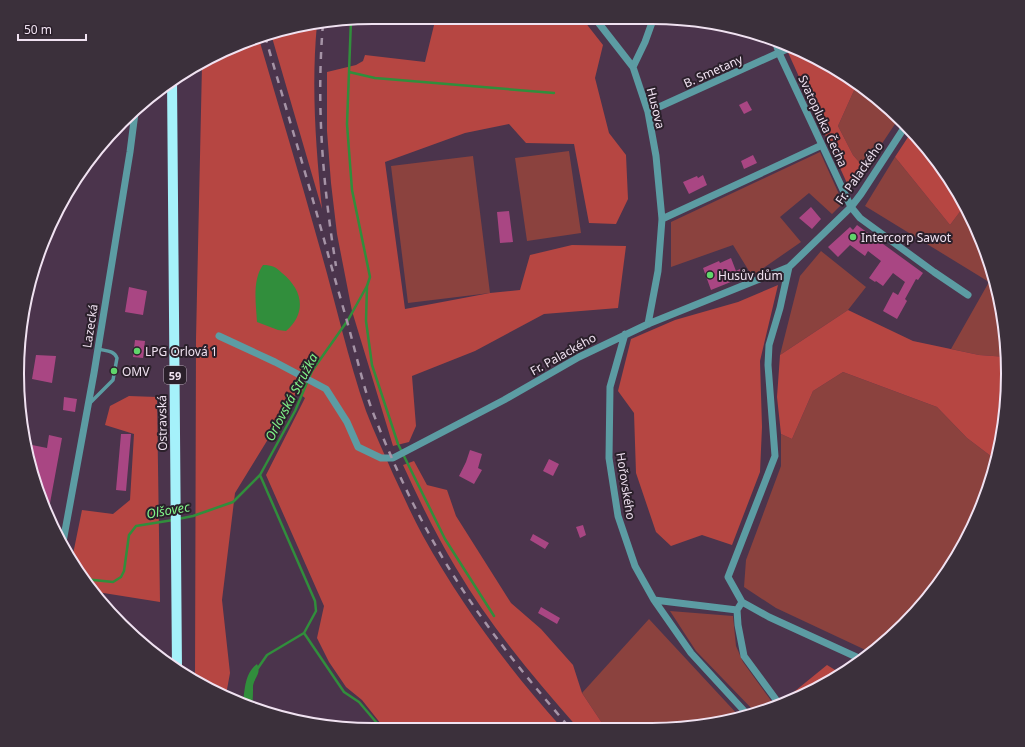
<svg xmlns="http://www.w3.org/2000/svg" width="1025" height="747" viewBox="0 0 1025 747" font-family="'Noto Sans',sans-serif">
  <rect width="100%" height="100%" fill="#4b344c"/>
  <path fill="#8b423e" d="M858 85 897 121 865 169 853 155 838 126 856 86Z
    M569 151 581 233 527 241 515 158Z
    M820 152 843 203 832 214 809 193 780 217 801 242 752 276 733 245 671 267V222Z
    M473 156 490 293 408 303 391 166Z
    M895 157 950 225 965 205 971 216 996 281 1007 350V357L979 355 951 349 989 282 865 206Z
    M821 251 866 287 848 310 780 355 800 276Z
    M843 372 937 407 967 438 996 460 989 488 960 552 920 608 872 653 776 608 744 587 746 560 781 466V434L792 439 813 391Z
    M670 611 733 616 736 646 743 662 775 706 755 712 696 651Z
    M649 619 739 716 698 727 610 728 602 723 582 693Z"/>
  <path fill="#b64642" d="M436 17H581L603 45 595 78 609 133 626 155 628 199 616 224 589 223 574 144 526 143 509 124 465 133 385 162 405 309 490 293 520 290 530 255 572 245 626 246 618 308 544 314 475 351 412 376 416 426 409 442 393 446 352 311 337 234 331 183 327 131V72L356 65 363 61 365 55 425 62Z
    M317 24C311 87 316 148 322 209L271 34 281 29Z
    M259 39C279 108 300 176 319 245 335 300 347 356 366 411 374 432 384 453 393 474 403 495 412 516 423 536 462 606 509 669 562 728L385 729 362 700 346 687 329 662 317 638 324 606 266 475 305 398 297 392 235 493 222 600 230 673 226 695 195 682 196 339 202 65Z
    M786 48 849 77 858 85 856 86 838 126 853 155 865 169 850 190Z
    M910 134 934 156 965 205 950 225 895 157Z
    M778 285 760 361 762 427 760 472 732 545 702 535 671 546 656 532 636 473 634 413 618 391 631 339 675 320 738 302Z
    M848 310 913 341 979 355 1007 357 1005 420 996 460 967 438 937 407 843 372 813 391 792 439 781 434 777 397 780 355Z
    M129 396 157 397 160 602 91 591 72 559 82 510 113 514 130 500 134 434 105 425 110 406Z
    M414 461 427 485 447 490 456 516 511 603 541 629 573 665 582 693 602 723 610 728H578C534 678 490 626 456 568 436 535 419 500 403 465Z
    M827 665 840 673 786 703 784 700Z"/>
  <path fill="#318e3c" d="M263 265C272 265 276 267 282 273 303 290 307 313 286 331L278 330 257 322C256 304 252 280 263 265Z
    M257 664C262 673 254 678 253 686 253 692 253 699 252 706L243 702C245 688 245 673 257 664Z"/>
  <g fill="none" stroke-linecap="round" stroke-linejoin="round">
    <path stroke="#318e3c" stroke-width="2.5" d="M349 72 375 78 554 93
      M367 286 366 321 372 365 398 444 445 539 494 616
      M178 519 193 516 233 502 260 475
      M84 579 113 582 121 577 124 571 129 535 136 526 173 520
      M304 633 344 692 359 702 382 729
      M258 668 267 655 304 633 316 611 315 601 260 475 295 411 312 371 348 320 367 286 370 277 352 190 347 124 351 20"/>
  </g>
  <path fill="#a94683" d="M747 101 752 110 744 114 739 105Z
    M753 155 757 163 744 169 741 161Z
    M703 175 707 185 689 194 683 182 697 176 698 178Z
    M811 207 821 219 812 229 799 218Z
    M509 211 513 242 500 243 497 212Z
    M857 225 923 273 918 280 916 279 905 299 907 301 897 319 883 311 893 292 898 295 905 282 893 273 883 286 876 281 875 282 869 278 881 261 868 251 865 256 850 245 838 257 828 247 850 227 853 230Z
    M731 258 736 271 740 269 743 277 711 290 703 268 719 261 720 263Z
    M129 287 147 291 143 315 125 312Z
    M135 340 145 341 143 358 133 357Z
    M36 355 56 356 52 383 32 379Z
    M64 397 77 399 75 412 63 410Z
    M121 434H131L126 491 116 490Z
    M49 435 62 438 50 503 49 506 43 507 30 457 32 445 47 448Z
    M470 450 482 454 478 468 482 470 474 484 459 476 466 462Z
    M549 459 559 464 553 476 543 471Z
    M583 525 586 535 580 538 576 527Z
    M533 534 549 543 545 549 530 540Z
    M541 607 560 618 557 624 538 613Z"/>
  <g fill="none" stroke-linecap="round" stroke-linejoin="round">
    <path stroke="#5c9ca3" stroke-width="3.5" d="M89 404 113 380 117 358C114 350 105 351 98 349"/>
    <path stroke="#5c9ca3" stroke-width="7" d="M594 17 633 67 648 112 656 156 662 219 658 271 648 324
      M776 44 779 53 851 207 860 218 934 272 968 295
      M633 67 645 42 654 17
      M648 112 787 49
      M662 219 822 145
      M789 267 780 308 769 345 768 365 775 456 728 577 742 602 769 617 863 660
      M625 334 610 387 609 458 618 516 635 566 654 600 737 610 742 602
      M219 336 275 362 326 389 347 422 358 447 381 458H393L504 400 579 357 648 324 789 267 851 207 861 194 904 128
      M63 542 94 373 130 152 135 113
      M654 600 691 653 747 714
      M737 610 738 625 744 656 780 705"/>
    <path stroke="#a5f1fa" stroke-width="10" d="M172 80 177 669"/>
    <path stroke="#a593a6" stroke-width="2.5" stroke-dasharray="7 7" stroke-linecap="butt" d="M323 24C316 105 323 186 336 266
      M265 36C285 105 306 174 325 243 333 273 342 303 350 332 357 358 363 385 372 410 388 451 407 494 428 532 467 604 517 667 570 728"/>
  </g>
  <g fill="#60d56b" stroke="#2b202b" stroke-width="1.5">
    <circle cx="853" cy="237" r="4"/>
    <circle cx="710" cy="275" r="4"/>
    <circle cx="137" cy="351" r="4"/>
    <circle cx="114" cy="371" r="4"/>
  </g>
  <g text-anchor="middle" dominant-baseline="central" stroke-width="4" stroke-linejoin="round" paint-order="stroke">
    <rect fill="#2b202b" stroke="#b5a8b6" stroke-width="1" x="164" y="366" width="22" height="18" rx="3"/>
    <g font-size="11" font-weight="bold" fill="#f0e2f1">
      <text x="175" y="375">59</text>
    </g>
    <g font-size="12" fill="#f0e2f1" stroke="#2b202b">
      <text transform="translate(713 71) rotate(-24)">B. Smetany</text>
      <text transform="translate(656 108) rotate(76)">Husova</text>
      <text transform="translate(823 121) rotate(65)">Svatopluka Čecha</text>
      <text transform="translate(859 173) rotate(-55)">Fr. Palackého</text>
      <text transform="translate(90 326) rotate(-81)">Lazecká</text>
      <text transform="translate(563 354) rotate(-29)">Fr. Palackého</text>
      <text transform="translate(162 423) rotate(-91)">Ostravská</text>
      <text transform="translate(626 486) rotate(81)">Hořovského</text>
    </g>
    <g font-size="12" fill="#f0e2f1" stroke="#2b202b" text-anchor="start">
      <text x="861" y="237">Intercorp Sawot</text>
      <text x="718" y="275">Husův dům</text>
      <text x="145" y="351">LPG Orlová 1</text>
      <text x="122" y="371">OMV</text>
    </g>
    <g font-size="13" font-style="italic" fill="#81f389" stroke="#2b202b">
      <text transform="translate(291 397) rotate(-62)">Orlovská Stružka</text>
      <text transform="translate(168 510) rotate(-10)">Olšovec</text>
    </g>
  </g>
  <path d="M0 0H1025V747H0ZM373 24H652A349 349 0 0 1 1001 373V374A349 349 0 0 1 652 723H373A349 349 0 0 1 24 374V373A349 349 0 0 1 373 24Z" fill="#3b303b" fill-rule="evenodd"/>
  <path fill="none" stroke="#f0e2f1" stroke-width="2" d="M373 24H652A349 349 0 0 1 1001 373V374A349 349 0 0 1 652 723H373A349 349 0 0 1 24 374V373A349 349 0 0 1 373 24Z"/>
  <path d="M18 34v6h68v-6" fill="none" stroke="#f0e2f1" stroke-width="2"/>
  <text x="24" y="34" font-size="12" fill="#f0e2f1" stroke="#2b202b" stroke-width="3" paint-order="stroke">50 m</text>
</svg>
